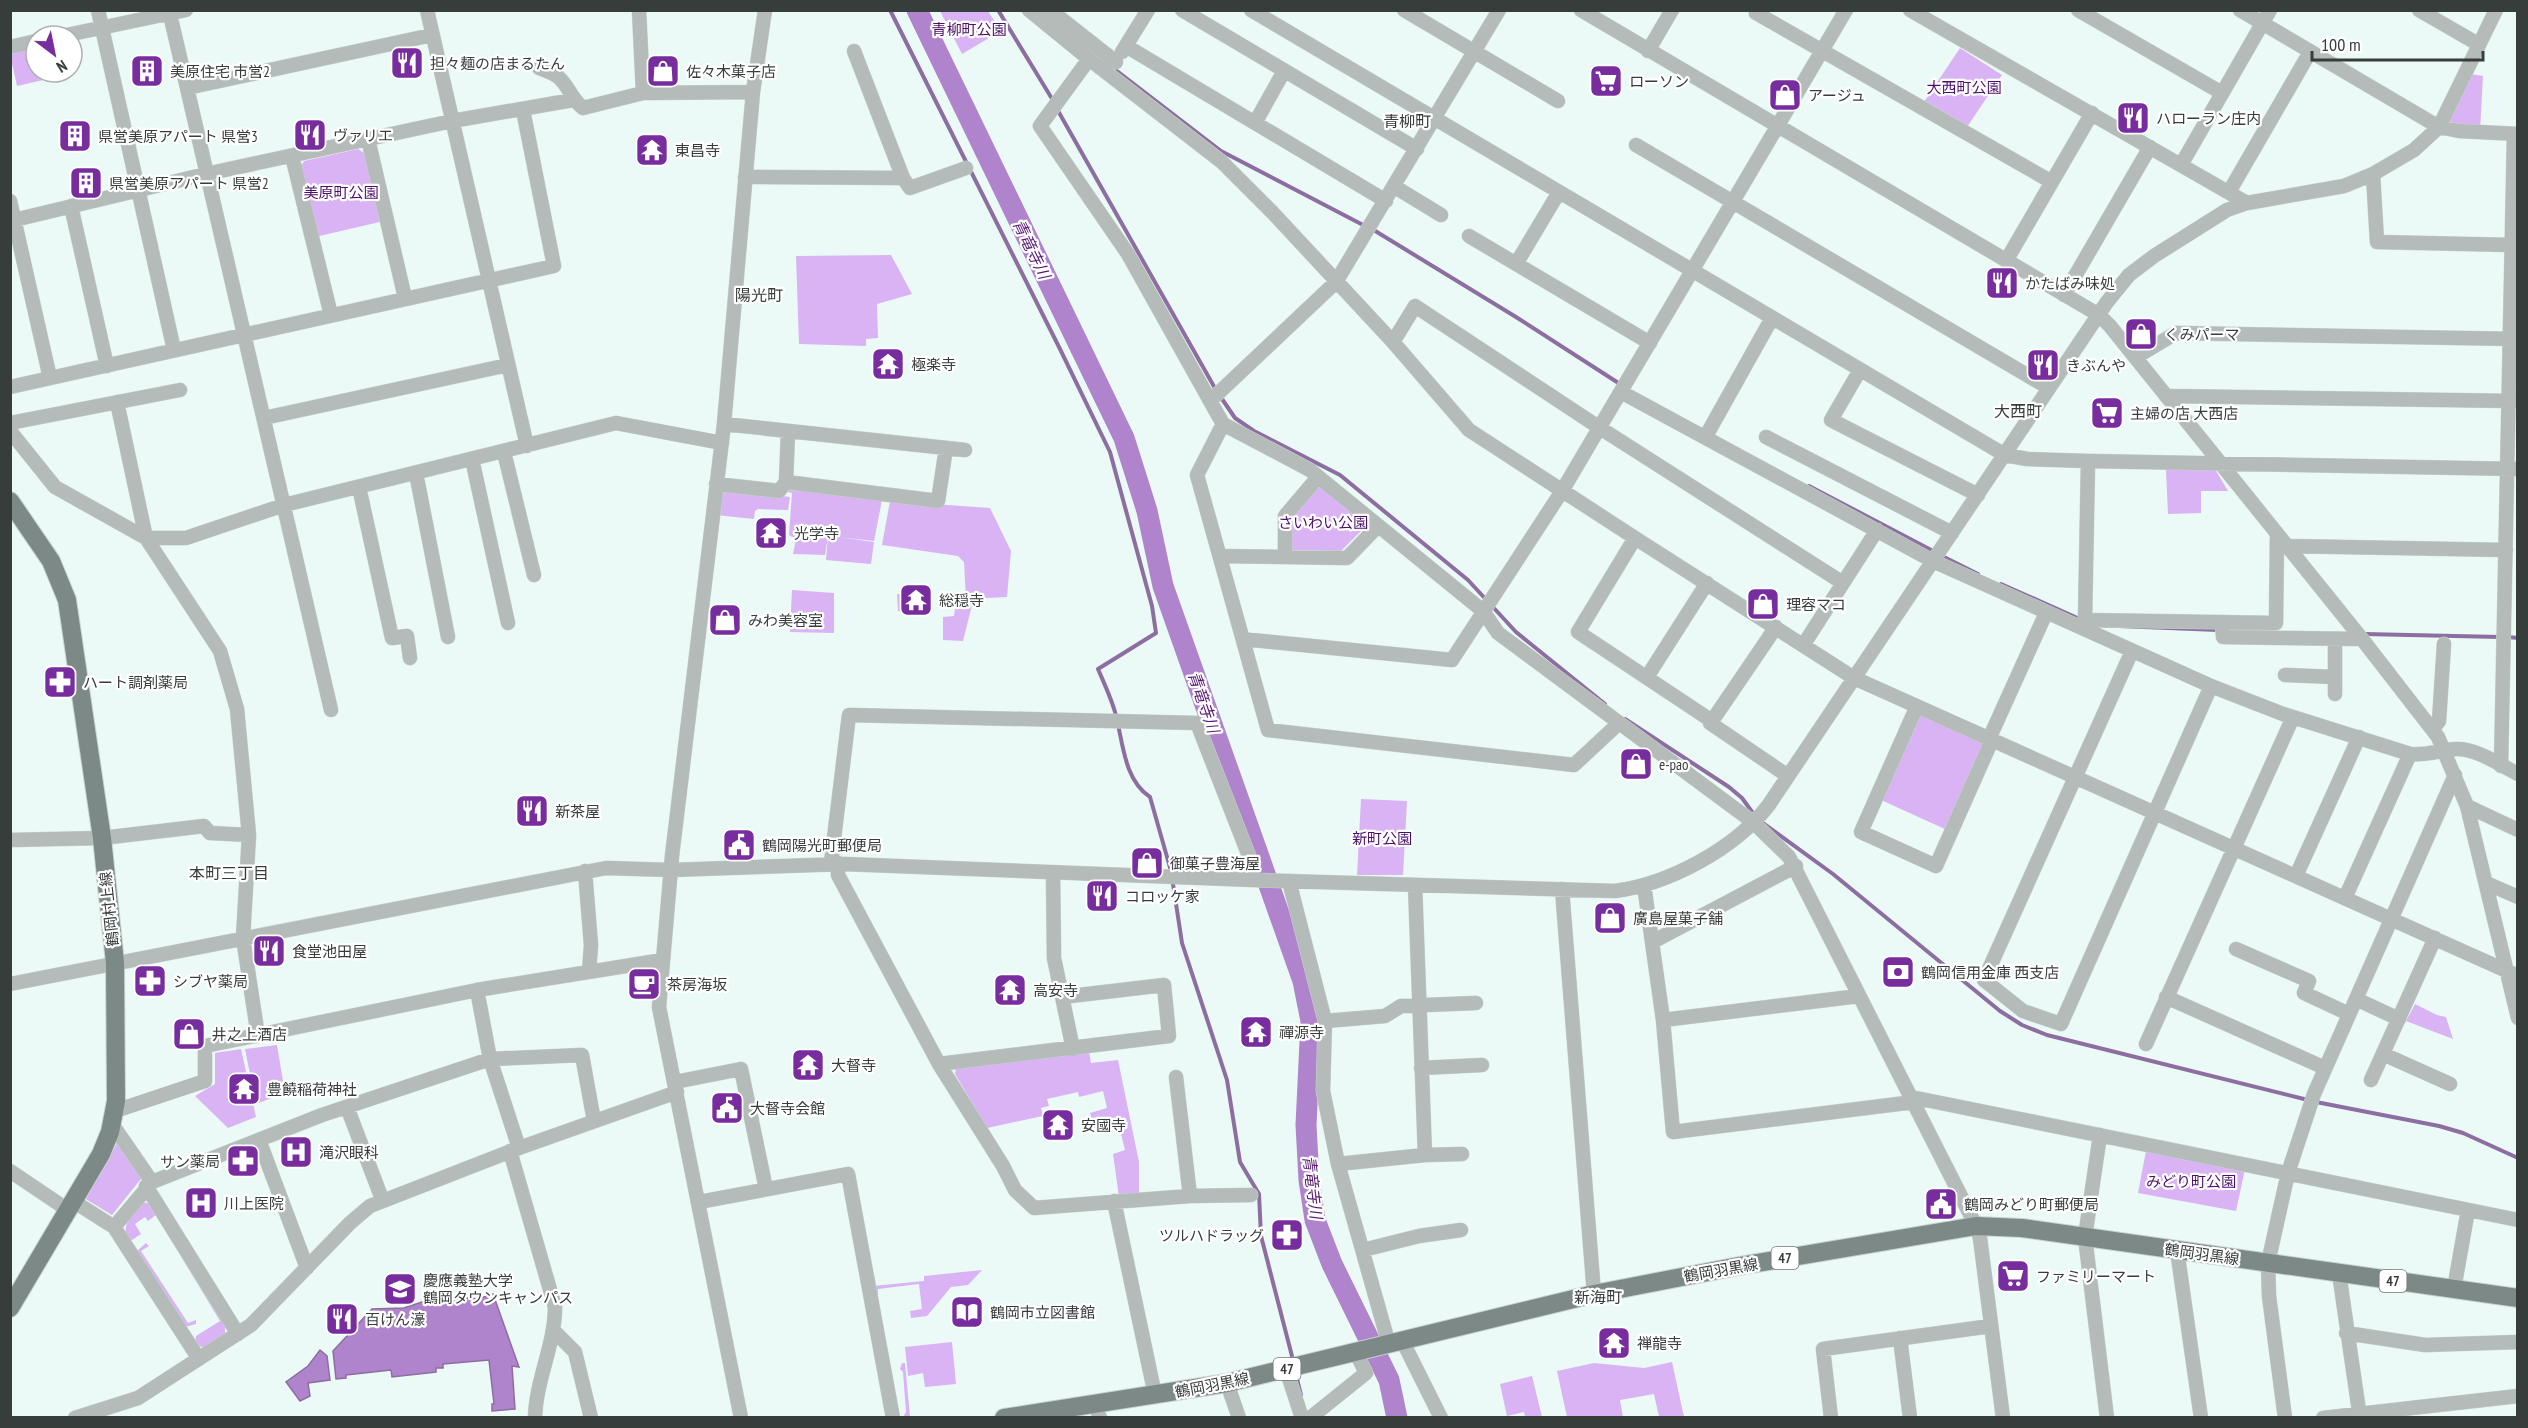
<svg xmlns="http://www.w3.org/2000/svg" width="2528" height="1428" viewBox="0 0 2528 1428" font-family="'PT Sans Narrow','Noto Sans JP',sans-serif">
  <rect width="100%" height="100%" fill="#ebfaf6"/>
  <path fill="#d9b3f3" d="M940 11H988L1001 31 962 54Z
    M36 48V72H64L65 75 17 86 10 54Z
    M1960 48 2002 75 1965 130 1922 105Z
    M2465 73 2483 76 2480 131 2439 127Z
    M358 149 370 157 384 221 315 237 298 171 304 161Z
    M891 255 912 294 877 304 878 338 866 339V346L799 344 796 256Z
    M2215 469 2228 491H2201V513L2168 514 2166 470Z
    M1318 483 1370 522 1341 551 1290 552V518Z
    M720 488 790 497 788 510 758 509 755 511 754 519 716 515Z
    M787 488 882 500 874 541 838 537 874 542 871 564 826 560 828 536 825 555 793 554 796 539 789 535 792 493 784 491Z
    M890 501 990 508 1011 551 1007 597 967 599 973 601 963 641 943 640V617L954 616 956 600H966L964 562 958 556 882 545Z
    M792 590 834 593V633L790 632Z
    M897 594 918 596 916 612 898 611Z
    M1920 714 1986 745 1947 830 1881 800Z
    M1361 799 1407 801 1403 875H1357Z
    M2415 1004 2437 1015 2446 1017 2453 1039 2406 1021Z
    M277 1045 285 1093 256 1104 245 1049Z
    M241 1049 256 1117 228 1128 195 1096 215 1084V1053Z
    M1089 1051 1091 1063 1118 1060 1139 1162V1195L1119 1197 1113 1154 1125 1150 1118 1122 1094 1128 1090 1113 1107 1108 1103 1091 1079 1097 1078 1092 1047 1099 1049 1106 1041 1108 1043 1116 987 1128 955 1074 956 1068Z
    M119 1140 144 1175 112 1215 84 1198Z
    M2146 1151 2245 1169 2236 1211 2138 1193Z
    M142 1202 152 1204 225 1325V1334L203 1348 195 1343 196 1336 220 1321 156 1215 148 1221 145 1217 135 1224 141 1234 132 1240 128 1239C120 1225 134 1213 142 1202Z
    M146 1243 149 1246 141 1251 188 1323 196 1320V1324L185 1327 137 1251Z
    M982 1270 968 1285 951 1287 927 1316 911 1318 910 1311 922 1309 919 1284 878 1289V1297H875L873 1286 924 1281V1276Z
    M952 1342 956 1384 925 1387 923 1373 908 1376 905 1347Z
    M1672 1362 1684 1417H1659L1654 1394 1620 1400 1623 1417H1567L1557 1371 1594 1363 1644 1368Z
    M902 1363H905L910 1417H903L906 1412 903 1372 900 1369Z
    M1532 1376 1542 1417H1525L1524 1412 1507 1416 1500 1384Z"/>
  <path fill="#b083cd" stroke="#8c6ea1" stroke-width="1.5" d="M493 1294 519 1367 512 1366 515 1409 492 1411V1404H494L489 1360 443 1364V1368H436V1372L392 1377 391 1370 346 1375V1378L336 1379 333 1351 372 1309 404 1308 443 1295 478 1299Z
    M320 1350 327 1356 330 1380 308 1383 310 1396 300 1401 286 1382 308 1366Z"/>
  <g fill="none" stroke-linecap="round" stroke-linejoin="round">
    <path stroke="#8c6ea1" stroke-width="4" d="M890 10 1059 347 1110 452 1152 606 1156 633 1098 669C1104 683 1111 698 1115 712 1123 740 1123 779 1150 797L1171 871 1182 943 1227 1080 1240 1162 1259 1194 1261 1236 1293 1360
      M998 10 1054 102
      M1061 28 1221 151 1365 226
      M1057 109 1216 390
      M1372 229 1516 317 1620 384
      M1220 396 1235 418 1254 431 1340 475 1468 580 1516 632 1605 704
      M1809 486 1935 552
      M1942 556 1978 574
      M2001 584 2082 620
      M2094 625 2218 630
      M2364 634 2500 637
      M2508 637 2518 638
      M1625 719 1729 787 1742 798 1755 816
      M1763 823 1833 874 2000 1011 2022 1025 2047 1035 2308 1100
      M2316 1102 2439 1126 2463 1133 2518 1158
      M1295 1371 1301 1395"/>
    <path stroke="#b083cd" stroke-width="21" d="M917 10 1124 438 1147 511 1163 586 1303 981 1311 1021 1306 1125 1309 1180 1315 1220 1332 1264 1389 1380 1397 1418"/>
    <g stroke="#c7d4d1" stroke-width="15">
      <path id="minor" d="M98 10 174 350
        M169 10 331 710
        M427 10 527 446
        M639 10 643 93
        M1029 10 1089 59
        M1050 10 1116 62
        M1182 10 1417 149
        M1251 10 2005 455 2027 459 2088 461 2518 469
        M1404 10 1558 101
        M1581 10 2099 315 2110 326 2362 639 2438 737 2467 806 2518 1018
        M1757 10 1756 13 2052 182
        M1910 10 2247 203
        M2078 10 2222 93
        M2240 10 2439 127 2459 131 2518 134
        M2419 10 2478 44
        M62 36 186 10
        M1126 46 1386 201
        M10 47 36 41
        M854 51 903 178 910 188 966 168
        M1648 51 1672 10
        M1122 52 1148 10
        M539 68C544 70 552 73 557 76 569 85 570 98 583 108L643 93 753 92
        M187 88 432 35
        M1255 123 1284 71
        M368 139 405 298
        M1636 145 2049 388
        M292 156 331 315
        M2181 165 2270 10
        M2373 174 2377 242 2512 245
        M745 177 903 178
        M1395 187 1441 215
        M2229 192 2310 52
        M10 201 50 378
        M71 206 107 366
        M10 221 206 174 452 121 573 100
        M1469 236 1650 343
        M2006 261 2092 113
        M1516 264 1559 192
        M2064 295 2150 147
        M1393 342 1415 306 1600 428 1843 583
        M2136 357 2176 333 2518 339
        M1860 370 1831 420 1978 495
        M10 387 554 266 523 110
        M1621 392 1933 561 2211 686 2283 714 2410 754C2427 756 2440 750 2456 749 2476 748 2500 765 2518 774
        M2166 396 2515 401
        M1210 401 1336 282 1499 10
        M117 402 146 538 220 651 237 709 249 835 243 938 258 1036
        M264 418 508 365
        M10 423 180 390
        M724 424 965 450
        M1223 424 1197 475 1268 730 1574 765 1618 724
        M10 431 55 487 146 538H186L284 505 616 423 722 443
        M1706 436 1772 318
        M1766 437 1952 533
        M504 452 534 575
        M472 459 508 623
        M416 473 448 637
        M786 482 788 431
        M716 484 779 491 786 482 938 501 946 448
        M359 487 392 638 407 636 410 658
        M1635 538 1578 632 1712 721 1710 723 1788 776
        M2287 546 2506 550
        M1220 556 1347 558 1378 526
        M1285 557V516L1318 477
        M2085 620 2276 623 2277 534
        M2222 622 2223 637 2362 639
        M2082 626 2085 620 2088 461
        M1243 639 1452 660 1562 491 1846 10
        M1804 644 1877 530
        M2132 651 1984 980 2023 1011 2061 1024 2211 686
        M2285 675 2335 677
        M1647 677 1707 583
        M2335 694V639
        M1917 706 1861 832 1936 866 1992 740
        M1712 721 1776 627
        M2433 729 2439 721 2444 644
        M1989 739 2046 613
        M2501 766 2514 134
        M2467 806 2518 830
        M10 840 102 838 204 826 210 833 249 835
        M831 863 849 715 1197 723 1249 856 1253 880
        M838 863V875L939 1064 1003 1166 1015 1190 1034 1208 1190 1196 1251 1195
        M585 871 591 945 589 972
        M1053 873 1054 958 1073 1049
        M2296 876 2359 737
        M1289 881 1325 1021 1323 1091 1338 1164 1386 1334
        M2486 883 2518 897
        M1644 885 1663 1020 1673 1132 1914 1102
        M1562 889 1594 1294
        M2345 898 2410 754
        M1654 941 1796 866
        M2236 949 2309 981 2304 993 2349 1014
        M10 984 606 868 671 870 844 864 1253 880 1615 891C1669 884 1734 849 1768 806L2107 302 2129 275 2154 256 2227 210 2247 203 2344 186 2373 174 2414 150 2439 127 2496 10
        M477 990 490 1059 519 1148
        M2166 997 2325 1068
        M2356 999 2399 1019
        M1663 1020 1859 996
        M1325 1021 1385 1016 1401 1006 1476 1003
        M2146 1044 2293 717
        M2383 1054 2450 1084
        M939 1064 1169 1036 1164 985 1062 997
        M1421 1068 1482 1065
        M1176 1077 1190 1196
        M2371 1080 2435 938
        M675 1082 741 1069 766 1189
        M1911 1097 2518 1220
        M347 1107 382 1199
        M115 1111 205 1081V1046L477 990 663 960
        M112 1124 152 1182
        M2100 1135 2085 1237 2107 1418
        M259 1140 307 1268
        M510 1151 555 1307C555 1345 536 1379 535 1418
        M1425 1155 1462 1154
        M1338 1164 1425 1155 1415 885
        M10 1171 68 1210
        M146 1186 238 1334
        M73 1201 114 1227 199 1359
        M1114 1201 1155 1395
        M699 1202 848 1174 893 1418
        M114 1227 152 1182 322 1115 490 1059 582 1055 594 1121
        M1363 1250 1419 1236 1461 1230
        M2177 1250 2201 1418
        M2339 1273 2360 1418
        M2454 1289 2468 1210
        M554 1331 575 1352 591 1418
        M2346 1333 2425 1345 2518 1342
        M1900 1338 1910 1418
        M1403 1342 1441 1418
        M1286 1369 1302 1418
        M1227 1383 1239 1418
        M1095 1404 1100 1418
        M75 1418 138 1398 251 1325 350 1223 370 1206 519 1148 677 1092
        M741 1418 659 1007 672 856 724 424 753 92 765 10
        M1310 1418 1366 1373 1356 1353
        M1831 1418 1823 1349 1991 1326
        M2003 1418 1980 1238 1976 1226 1789 857 1753 822 1498 633 1483 611 1310 470 1223 424 1128 254 1040 126 1089 59 1222 162 1273 213 1393 342 1469 430 1635 538 1854 678 2518 976
        M2285 1418 2269 1296 2268 1263 2288 1173 2314 1094 2455 775
        M2323 1418 2518 1396"/>
    </g>
    <g stroke="#c7d4d1" stroke-width="20">
      <path id="major" d="M10 501 51 561 67 600 102 838 115 963 116 1101 110 1132 101 1154 10 1308
        M1004 1418 1227 1383 1594 1294 1739 1266 1976 1226 2022 1228 2518 1298"/>
    </g>
    <use href="#minor" stroke="#b4bbb9" stroke-width="14"/>
    <use href="#major" stroke="#7d8986" stroke-width="18"/>
  </g>
  <defs>
    <g id="restaurant-square" transform="scale(1.725)"><rect x="-9" y="-9" width="18" height="18" rx="4" fill="#782d9f" stroke="#fff"/><path d="M-5-6h1v4h1v-4h1v4h1v-4h1v5L-1.5 .5V6h-2V.5L-5-1ZM5-6V6H3V1.5H1.5Q1.5-4 5-6Z" fill="#fff"/></g>
    <g id="building-square" transform="scale(1.725)"><rect x="-9" y="-9" width="18" height="18" rx="4" fill="#782d9f" stroke="#fff"/><path d="M-4-6H4V6H1V3H-1V6H-4ZM-2.5-4.3h1.7v1.8h-1.7ZM.8-4.3h1.7v1.8H.8ZM-2.5-1h1.7V.8h-1.7ZM.8-1h1.7V.8H.8Z" fill="#fff"/></g>
    <g id="shop-square" transform="scale(1.725)"><rect x="-9" y="-9" width="18" height="18" rx="4" fill="#782d9f" stroke="#fff"/><path d="M-5-2.5h2.3a2.7 3.5 0 0 1 5.4 0H5L5.5 6h-11ZM-1.5-2.5h3a1.5 2.3 0 0 0-3 0Z" fill="#fff"/></g>
    <g id="supermarket-square" transform="scale(1.725)"><rect x="-9" y="-9" width="18" height="18" rx="4" fill="#782d9f" stroke="#fff"/><path d="M-6-5.5h2.5l.6 2H6L4.5 2H-2.5L-4.4-4H-6ZM-1.5 3.2a1.3 1.3 0 1 0 .1 0ZM3 3.2a1.3 1.3 0 1 0 .1 0Z" fill="#fff"/></g>
    <g id="temple-square" transform="scale(1.725)"><rect x="-9" y="-9" width="18" height="18" rx="4" fill="#782d9f" stroke="#fff"/><path d="M0-6L5-2H3V0L6.5 2.5H4V6H1.5V3h-3V6H-4V2.5H-6.5L-3 0V-2H-5Z" fill="#fff"/></g>
    <g id="pharmacy-square" transform="scale(1.725)"><rect x="-9" y="-9" width="18" height="18" rx="4" fill="#782d9f" stroke="#fff"/><path d="M-2-6h4v4h4v4h-4v4h-4v-4h-4v-4h4Z" fill="#fff"/></g>
    <g id="civic-square" transform="scale(1.725)"><rect x="-9" y="-9" width="18" height="18" rx="4" fill="#782d9f" stroke="#fff"/><path d="M-.6-6.5H3V-4.5H.6V-3L4-1V1h2V6H-6V1h2V-1L-.6-3ZM-1.2 2.5V6h2.4V2.5Z" fill="#fff"/></g>
    <g id="bank-square" transform="scale(1.725)"><rect x="-9" y="-9" width="18" height="18" rx="4" fill="#782d9f" stroke="#fff"/><path d="M-6-4H6V4H-6ZM0-2.3a2.3 2.3 0 1 0 0 4.6a2.3 2.3 0 1 0 0-4.6Z" fill="#fff"/></g>
    <g id="cafe-square" transform="scale(1.725)"><rect x="-9" y="-9" width="18" height="18" rx="4" fill="#782d9f" stroke="#fff"/><path d="M-5.5-4.5H6V0H3Q3 3.5 0 3.5H-2.5Q-5.5 3.5-5.5 0ZM3-3.2v2h1.7v-2ZM-6 4.5H4V6H-6Z" fill="#fff"/></g>
    <g id="hospital-square" transform="scale(1.725)"><rect x="-9" y="-9" width="18" height="18" rx="4" fill="#782d9f" stroke="#fff"/><path d="M-5-5h3v3.5h4V-5h3V5h-3V1.5h-4V5h-3Z" fill="#fff"/></g>
    <g id="university-square" transform="scale(1.725)"><rect x="-9" y="-9" width="18" height="18" rx="4" fill="#782d9f" stroke="#fff"/><path d="M0-5L7-2L0 1L-7-2ZM-4 1L0 2.5L4 1V4Q0 6-4 4Z" fill="#fff"/></g>
    <g id="library-square" transform="scale(1.725)"><rect x="-9" y="-9" width="18" height="18" rx="4" fill="#782d9f" stroke="#fff"/><path d="M-6-4Q-3-5.5-.7-3.5V5Q-3 3-6 4ZM6-4Q3-5.5 .7-3.5V5Q3 3 6 4Z" fill="#fff"/></g>
  </defs>
  <g fill-rule="evenodd">
    <use href="#restaurant-square" x="407" y="63"/>
    <use href="#building-square" x="147" y="71"/>
    <use href="#shop-square" x="663" y="71"/>
    <use href="#supermarket-square" x="1606" y="81"/>
    <use href="#shop-square" x="1785" y="95"/>
    <use href="#restaurant-square" x="2133" y="118"/>
    <use href="#restaurant-square" x="310" y="135"/>
    <use href="#building-square" x="75" y="136"/>
    <use href="#temple-square" x="652" y="150"/>
    <use href="#building-square" x="86" y="183"/>
    <use href="#restaurant-square" x="2002" y="283"/>
    <use href="#shop-square" x="2141" y="334"/>
    <use href="#temple-square" x="888" y="364"/>
    <use href="#restaurant-square" x="2043" y="365"/>
    <use href="#supermarket-square" x="2107" y="413"/>
    <use href="#temple-square" x="771" y="533"/>
    <use href="#temple-square" x="916" y="600"/>
    <use href="#shop-square" x="1763" y="604"/>
    <use href="#shop-square" x="725" y="620"/>
    <use href="#pharmacy-square" x="60" y="682"/>
    <use href="#shop-square" x="1636" y="764"/>
    <use href="#restaurant-square" x="532" y="811"/>
    <use href="#civic-square" x="739" y="845"/>
    <use href="#shop-square" x="1147" y="863"/>
    <use href="#restaurant-square" x="1102" y="896"/>
    <use href="#shop-square" x="1610" y="918"/>
    <use href="#restaurant-square" x="269" y="951"/>
    <use href="#bank-square" x="1898" y="972"/>
    <use href="#pharmacy-square" x="150" y="981"/>
    <use href="#cafe-square" x="644" y="984"/>
    <use href="#temple-square" x="1010" y="990"/>
    <use href="#temple-square" x="1256" y="1032"/>
    <use href="#shop-square" x="189" y="1034"/>
    <use href="#temple-square" x="808" y="1065"/>
    <use href="#temple-square" x="244" y="1089"/>
    <use href="#civic-square" x="727" y="1108"/>
    <use href="#temple-square" x="1058" y="1125"/>
    <use href="#hospital-square" x="296" y="1152"/>
    <use href="#pharmacy-square" x="243" y="1161"/>
    <use href="#hospital-square" x="201" y="1203"/>
    <use href="#civic-square" x="1941" y="1204"/>
    <use href="#pharmacy-square" x="1287" y="1235"/>
    <use href="#supermarket-square" x="2013" y="1276"/>
    <use href="#university-square" x="400" y="1289"/>
    <use href="#library-square" x="967" y="1312"/>
    <use href="#restaurant-square" x="342" y="1319"/>
    <use href="#temple-square" x="1614" y="1343"/>
  </g>
  <g text-anchor="middle" dominant-baseline="central" stroke-width="4.5" stroke-linejoin="round" paint-order="stroke">
    <g fill="#fff" stroke="#737776" stroke-width="1.5">
      <rect x="1771.5" y="1247" width="27" height="22" rx="4.5"/>
      <rect x="2379.5" y="1270" width="27" height="22" rx="4.5"/>
      <rect x="1273.5" y="1358" width="27" height="22" rx="4.5"/>
    </g>
    <g font-size="14" font-weight="bold" fill="#373d3b">
      <text x="1785" y="1258">47</text>
      <text x="2393" y="1281">47</text>
      <text x="1287" y="1369">47</text>
    </g>
    <g font-size="15" fill="#4d106a" stroke="#fff">
      <text x="969" y="29">青柳町公園</text>
      <text x="1964" y="87">大西町公園</text>
      <text x="341" y="192">美原町公園</text>
      <text x="1323" y="522">さいわい公園</text>
      <text x="1382" y="838">新町公園</text>
      <text x="2191" y="1181">みどり町公園</text>
    </g>
    <g font-size="15" fill="#373d3b" stroke="#fff" text-anchor="start">
      <text x="430" y="63">担々麺の店まるたん</text>
      <text x="170" y="71">美原住宅 市営2</text>
      <text x="686" y="71">佐々木菓子店</text>
      <text x="1629" y="81">ローソン</text>
      <text x="1808" y="95">アージュ</text>
      <text x="2156" y="118">ハローラン庄内</text>
      <text x="333" y="135">ヴァリエ</text>
      <text x="98" y="136">県営美原アパート 県営3</text>
      <text x="675" y="150">東昌寺</text>
      <text x="109" y="183">県営美原アパート 県営2</text>
      <text x="2025" y="283">かたばみ味処</text>
      <text x="2164" y="334">くみパーマ</text>
      <text x="911" y="364">極楽寺</text>
      <text x="2066" y="365">きぶんや</text>
      <text x="2130" y="413">主婦の店 大西店</text>
      <text x="794" y="533">光学寺</text>
      <text x="939" y="600">総穏寺</text>
      <text x="1786" y="604">理容マコ</text>
      <text x="748" y="620">みわ美容室</text>
      <text x="83" y="682">ハート調剤薬局</text>
      <text x="1659" y="764">e-pao</text>
      <text x="555" y="811">新茶屋</text>
      <text x="762" y="845">鶴岡陽光町郵便局</text>
      <text x="1170" y="863">御菓子豊海屋</text>
      <text x="1125" y="896">コロッケ家</text>
      <text x="1633" y="918">廣島屋菓子舗</text>
      <text x="292" y="951">食堂池田屋</text>
      <text x="1921" y="972">鶴岡信用金庫 西支店</text>
      <text x="173" y="981">シブヤ薬局</text>
      <text x="667" y="984">茶房海坂</text>
      <text x="1033" y="990">高安寺</text>
      <text x="1279" y="1032">禪源寺</text>
      <text x="212" y="1034">井之上酒店</text>
      <text x="831" y="1065">大督寺</text>
      <text x="267" y="1089">豊饒稲荷神社</text>
      <text x="750" y="1108">大督寺会館</text>
      <text x="1081" y="1125">安國寺</text>
      <text x="319" y="1152">滝沢眼科</text>
      <text x="220" y="1161" text-anchor="end">サン薬局</text>
      <text x="224" y="1203">川上医院</text>
      <text x="1964" y="1204">鶴岡みどり町郵便局</text>
      <text x="1264" y="1235" text-anchor="end">ツルハドラッグ</text>
      <text x="2036" y="1276">ファミリーマート</text>
      <text x="423" y="1280">慶應義塾大学<tspan x="423" dy="17">鶴岡タウンキャンパス</tspan></text>
      <text x="990" y="1312">鶴岡市立図書館</text>
      <text x="365" y="1319">百けん濠</text>
      <text x="1637" y="1343">禅龍寺</text>
    </g>
    <g font-size="15" fill="#373d3b" stroke="#fff">
      <text transform="translate(109 909) rotate(-96)">鶴岡村上線</text>
      <text transform="translate(2202 1254) rotate(8)">鶴岡羽黒線</text>
      <text transform="translate(1721 1270) rotate(-10)">鶴岡羽黒線</text>
      <text transform="translate(1212 1385) rotate(-11)">鶴岡羽黒線</text>
    </g>
    <g font-size="16" fill="#373d3b" stroke="#fff">
      <text x="1407" y="121">青柳町</text>
      <text x="759" y="295">陽光町</text>
      <text x="2018" y="411">大西町</text>
      <text x="229" y="873">本町三丁目</text>
      <text x="1598" y="1297">新海町</text>
    </g>
    <g font-size="16" font-style="italic" fill="#561a73" stroke="#fff">
      <text transform="translate(1032 249) rotate(64)">青竜寺川</text>
      <text transform="translate(1204 702) rotate(71)">青竜寺川</text>
      <text transform="translate(1313 1187) rotate(83)">青竜寺川</text>
    </g>
  </g>
  <rect width="2528" height="1428" fill="none" stroke="#373d3b" stroke-width="24"/>
  <g transform="translate(54 54) rotate(148)"><circle r="28" fill="#ffffff" stroke="#afb1b1" stroke-width="1.5"/>
  <path d="M0-4.5L10 22L0 15L-10 22Z" fill="#782d9f"/>
  <text y="-9" font-size="16" font-weight="bold" text-anchor="middle" fill="#373d3b">N</text>
  </g>
  <path d="M2312 51v9h171v-9" fill="none" stroke="#373d3b" stroke-width="3"/>
  <text x="2321" y="51" font-size="18" fill="#373d3b" stroke="#ffffff" stroke-width="4.5" paint-order="stroke">100 m</text>
</svg>
